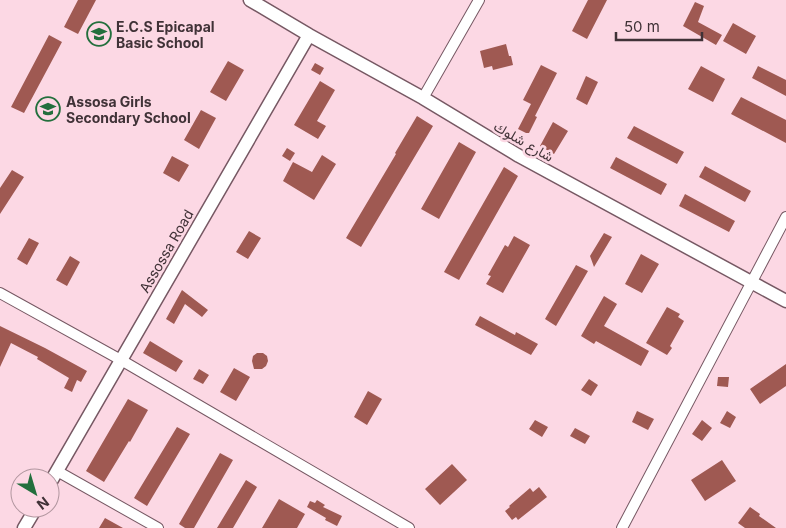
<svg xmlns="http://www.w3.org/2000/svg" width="786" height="528" viewBox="0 0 786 528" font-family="Inter,Vazirmatn,sans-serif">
  <rect width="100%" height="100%" fill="#fcd8e4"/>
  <path fill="#9f5952" d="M78 0H96L78 34 64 27Z
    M588 0H607L587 39 572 31Z
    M695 2 704 6 698 22 722 35 716 45 683 26Z
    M733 23 756 36 746 54 723 41Z
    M49 35 62 42 24 113 11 107Z
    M506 44 509 56H511L513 65 493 70 492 66 484 68 480 51Z
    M228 61 244 70 226 101 210 92Z
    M315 63 324 68 320 75 311 70Z
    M541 65 557 73 535 116 537 117 529 133H526L518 129 531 104 523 100Z
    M701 66 725 79 713 102 688 89Z
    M758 66 786 80V96L752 78Z
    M586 76 598 82 587 105 576 99Z
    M320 81 335 90 317 121 326 126 318 139 294 125Z
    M741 97 786 120V143L731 114Z
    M201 110 216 118 199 149 184 140Z
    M417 116 433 126 361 247 346 238 396 154 395 153Z
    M553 122 568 131 554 154 540 146Z
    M634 126 684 152 677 164 627 138Z
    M459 142 476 152 439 219 421 209Z
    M287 148 295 153 290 161 282 156Z
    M322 155 336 164 314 200 283 181 293 162 312 172Z
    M172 156 189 165 179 182 163 173Z
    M616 157 667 184 661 195 610 168Z
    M705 166 751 191 745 202 699 177Z
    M504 167 518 176 459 280 444 272Z
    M12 170 24 177 0 214V188Z
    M685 194 735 221 729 232 679 206Z
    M249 231 261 238 248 259 236 252Z
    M604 233 612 237 594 267 590 256Z
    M514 236 530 245 503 293 486 284 491 276 488 275 505 245 508 247Z
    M29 238 39 243 27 265 17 259Z
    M641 254 659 264 642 293 625 284Z
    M70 256 80 262 67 286 56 280Z
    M576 265 588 271 556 326 545 319Z
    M182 290 208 310 202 317 185 304 174 324 166 319Z
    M604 296 617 304 604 326 649 351 641 366 596 341 594 344 581 336Z
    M667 307 680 314 678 317 684 321 670 346 672 348 667 355 646 343Z
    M480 316 515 335 516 332 538 344 531 355 475 325Z
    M0 326 45 348 87 371 81 382 77 380 72 392 64 388 69 378 37 359 38 357 11 343 0 367Z
    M150 341 183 361 176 372 143 353Z
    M257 353H263L267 356 268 361 266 366 262 369H254L252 361 253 356Z
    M786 364V386L760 404 750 389Z
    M234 368 250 377 236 401 220 392Z
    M199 369 209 375 203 384 193 379Z
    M718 377H729L728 387 717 386Z
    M589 379 598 385 591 396 581 390Z
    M368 391 382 399 367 425 354 417Z
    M128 399 148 410 130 442 129 441 104 482 86 471Z
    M637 411 654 419 648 430 632 422Z
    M727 411 736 417 730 428 720 423Z
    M535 420 548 427 542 437 529 429Z
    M702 420 712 428 702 441 692 434Z
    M177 427 190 434 147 506 134 498Z
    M575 428 590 436 585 444 570 436Z
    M220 453 233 460 194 528H185L179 524Z
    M722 460 736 481 705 501 691 480Z
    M452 464 467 480 440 505 425 489Z
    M246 480 257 487 233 528H217Z
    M539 487 547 497 518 520 516 517 512 520 505 511 510 507 509 506 530 488 533 492Z
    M279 499 305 514 297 528H262Z
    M317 500 325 505 323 507 342 516 337 526 325 520 326 518 307 507 310 501 315 503Z
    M750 507 760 514 759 516 776 528H745L738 523Z
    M105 518 123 528H99Z"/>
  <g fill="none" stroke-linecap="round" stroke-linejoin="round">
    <g stroke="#765863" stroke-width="12">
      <path id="minor" d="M423 98 479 0
        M0 293 121 360 409 528
        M57 471 158 528
        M622 528 786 217"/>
    </g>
    <g stroke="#765863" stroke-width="15">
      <path id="tertiary" d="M250 0 309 35 423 98 519 156 786 301
        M50 483 309 35
        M24 528 36 508"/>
    </g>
    <use href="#minor" stroke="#fff" stroke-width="10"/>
    <use href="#tertiary" stroke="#fff" stroke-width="12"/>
  </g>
  <defs>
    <g id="school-ring" transform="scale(1.25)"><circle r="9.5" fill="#fcd8e4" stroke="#236f3d" stroke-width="1.5"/><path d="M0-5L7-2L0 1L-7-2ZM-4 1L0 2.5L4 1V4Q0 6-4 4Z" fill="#236f3d"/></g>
  </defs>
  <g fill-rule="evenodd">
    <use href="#school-ring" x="99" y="34"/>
    <use href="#school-ring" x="48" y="109"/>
  </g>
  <g text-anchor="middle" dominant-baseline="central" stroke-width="5" stroke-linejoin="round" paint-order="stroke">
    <g font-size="14" font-weight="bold" fill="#403237" stroke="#fcd8e4" text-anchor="start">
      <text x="116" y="26">E.C.S Epicapal<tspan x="116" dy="16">Basic School</tspan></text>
      <text x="66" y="101">Assosa Girls<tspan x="66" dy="16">Secondary School</tspan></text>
    </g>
    <g font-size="14" fill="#403237" stroke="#fcd8e4">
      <text transform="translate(524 141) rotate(30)">شارع شلوك</text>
      <text transform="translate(166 251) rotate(-60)">Assossa Road</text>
    </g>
  </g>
  <g transform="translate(35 493) rotate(142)"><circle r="24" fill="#fcd8e4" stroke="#b1969f"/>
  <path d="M0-4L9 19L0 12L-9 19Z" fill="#236f3d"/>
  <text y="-8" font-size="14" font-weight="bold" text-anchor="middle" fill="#403237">N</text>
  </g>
  <path d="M616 32v8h86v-8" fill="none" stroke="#403237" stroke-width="2.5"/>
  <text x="624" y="32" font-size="15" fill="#403237" stroke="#fcd8e4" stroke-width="4" paint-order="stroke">50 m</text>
</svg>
